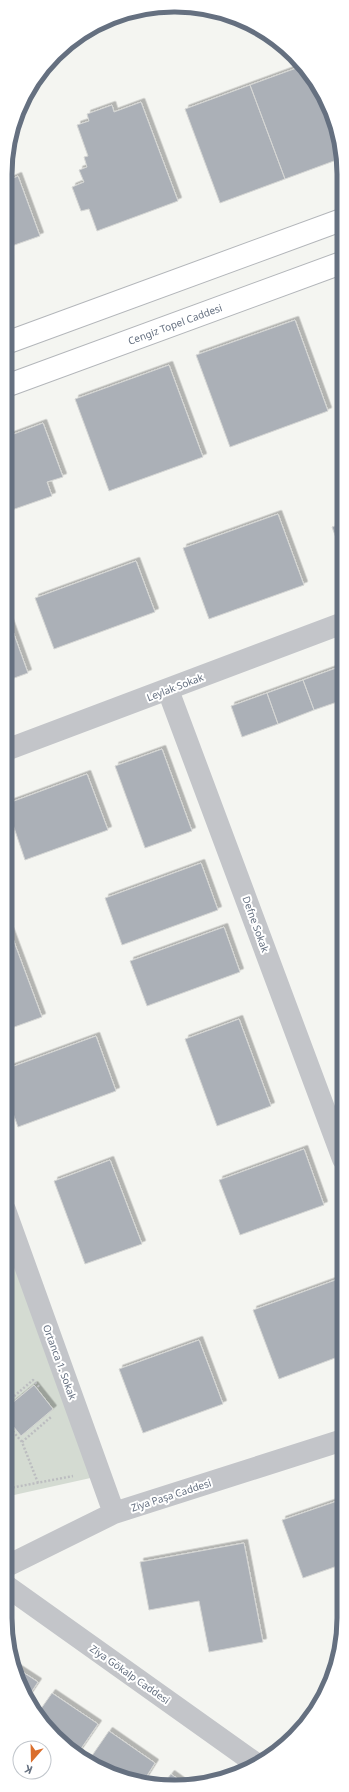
<svg xmlns="http://www.w3.org/2000/svg" width="349" height="1792" viewBox="0 0 349 1792" font-family="'Noto Sans',sans-serif">
  <defs>
    <filter id="shadow"><feDropShadow dx="3.5" dy="-3.5" stdDeviation="0" flood-color="#0004"/></filter>
  </defs>
  <rect width="100%" height="100%" fill="#f4f5f1"/>
  <path fill="#d4dbd2" d="M5 1220 95 1477 5 1497Z"/>
  <path fill="#abb0b7" stroke="#d5d6d4" filter="url(#shadow)" d="M302 66 327 100 342 158 285 179 250 85Z
    M250 85 285 179 220 203 185 109Z
    M141 102 178 201 97 231 89 209 81 211 72 187 84 182 79 170 87 167 84 157 88 156 77 125 89 121 87 114 112 105 114 112Z
    M6 172 9 180 18 176 40 236 6 248Z
    M295 320 328 411 230 447 196 355Z
    M169 365 203 457 109 491 75 399Z
    M43 423 63 477 47 482 52 496 6 512V437Z
    M278 514 304 585 209 619 183 548Z
    M343 523V557L332 527Z
    M136 561 155 612 54 649 35 598Z
    M7 615 28 673 6 681V616Z
    M339 667 343 679V700L314 710 303 680Z
    M303 680 314 710 278 724 267 693Z
    M267 693 278 724 242 737 231 706Z
    M162 749 192 831 145 848 115 766Z
    M87 774 108 830 25 860 6 804Z
    M201 863 218 910 122 945 105 898Z
    M224 927 240 972 147 1006 130 961Z
    M10 931 42 1017 6 1030V932Z
    M239 1019 271 1106 217 1126 185 1039Z
    M96 1036 116 1091 18 1127 6 1094V1069Z
    M304 1149 324 1205 240 1235 219 1180Z
    M110 1160 142 1244 85 1264 54 1181Z
    M341 1278 343 1282V1355L279 1379 253 1310Z
    M199 1340 223 1404 143 1433 119 1369Z
    M34 1385 53 1409 21 1436 5 1416V1409Z
    M343 1499V1564L303 1578 282 1520Z
    M244 1543 263 1642 209 1652 199 1601 149 1610 140 1562Z
    M15 1667 38 1682 28 1697 18 1682Z
    M52 1693 98 1724 78 1753 54 1737 38 1713Z
    M109 1731 155 1763 143 1782 109 1774 89 1760Z
    M171 1774 185 1784 162 1786Z"/>
  <g fill="none" stroke-linecap="round" stroke-linejoin="round">
    <g stroke="#b3b6ba" stroke-width="24">
      <g id="primary">
        <path d="M6 343 344 219"/>
        <path id="s1" d="M6 386 344 262"/>
      </g>
    </g>
    <path stroke="#bcbdc0" stroke-width="2.5" stroke-dasharray="2 2" stroke-linecap="butt" d="M5 1404 33 1380 40 1388
      M5 1422 22 1442
      M38 1483 22 1442 51 1417
      M5 1489 73 1476"/>
    <path stroke="#c3c5c9" stroke-width="22" d="M168 690 343 1159
      M6 750 343 623
      M5 1210 114 1513
      M5 1567 114 1513 343 1440
      M5 1585 255 1763"/>
    <use href="#primary" stroke="#fff" stroke-width="22"/>
  </g>
  <g text-anchor="middle" dominant-baseline="central" stroke-width="4" stroke-linejoin="round" paint-order="stroke">
    <g font-size="10" fill="#657080" stroke="#fff">
      <text stroke="none"><textPath href="#s1" startOffset="180">Cengiz Topel Caddesi</textPath></text>
      <text transform="translate(175 687) rotate(-21)">Leylak Sokak</text>
      <text transform="translate(256 924) rotate(70)">Defne Sokak</text>
      <text transform="translate(60 1362) rotate(70)">Ortanca 1. Sokak</text>
      <text transform="translate(171 1495) rotate(-18)">Ziya Paşa Caddesi</text>
      <text transform="translate(130 1674) rotate(35)">Ziya Gökalp Caddesi</text>
    </g>
  </g>
  <path d="M0 0H349V1792H0ZM174 12H175A162 162 0 0 1 337 174V1618A162 162 0 0 1 175 1780H174A162 162 0 0 1 12 1618V174A162 162 0 0 1 174 12Z" fill="#fff" fill-rule="evenodd"/>
  <path fill="none" stroke="#657080" stroke-width="5" d="M174 12H175A162 162 0 0 1 337 174V1618A162 162 0 0 1 175 1780H174A162 162 0 0 1 12 1618V174A162 162 0 0 1 174 12Z"/>
  <g transform="translate(32 1760) rotate(200)"><circle r="19" fill="#ffffff" stroke="#c1c6cc"/>
  <path d="M0-3L7 15L0 10L-7 15Z" fill="#da6e2c"/>
  <text y="-6" font-size="11" font-weight="bold" text-anchor="middle" fill="#657080">K</text>
  </g>
</svg>
